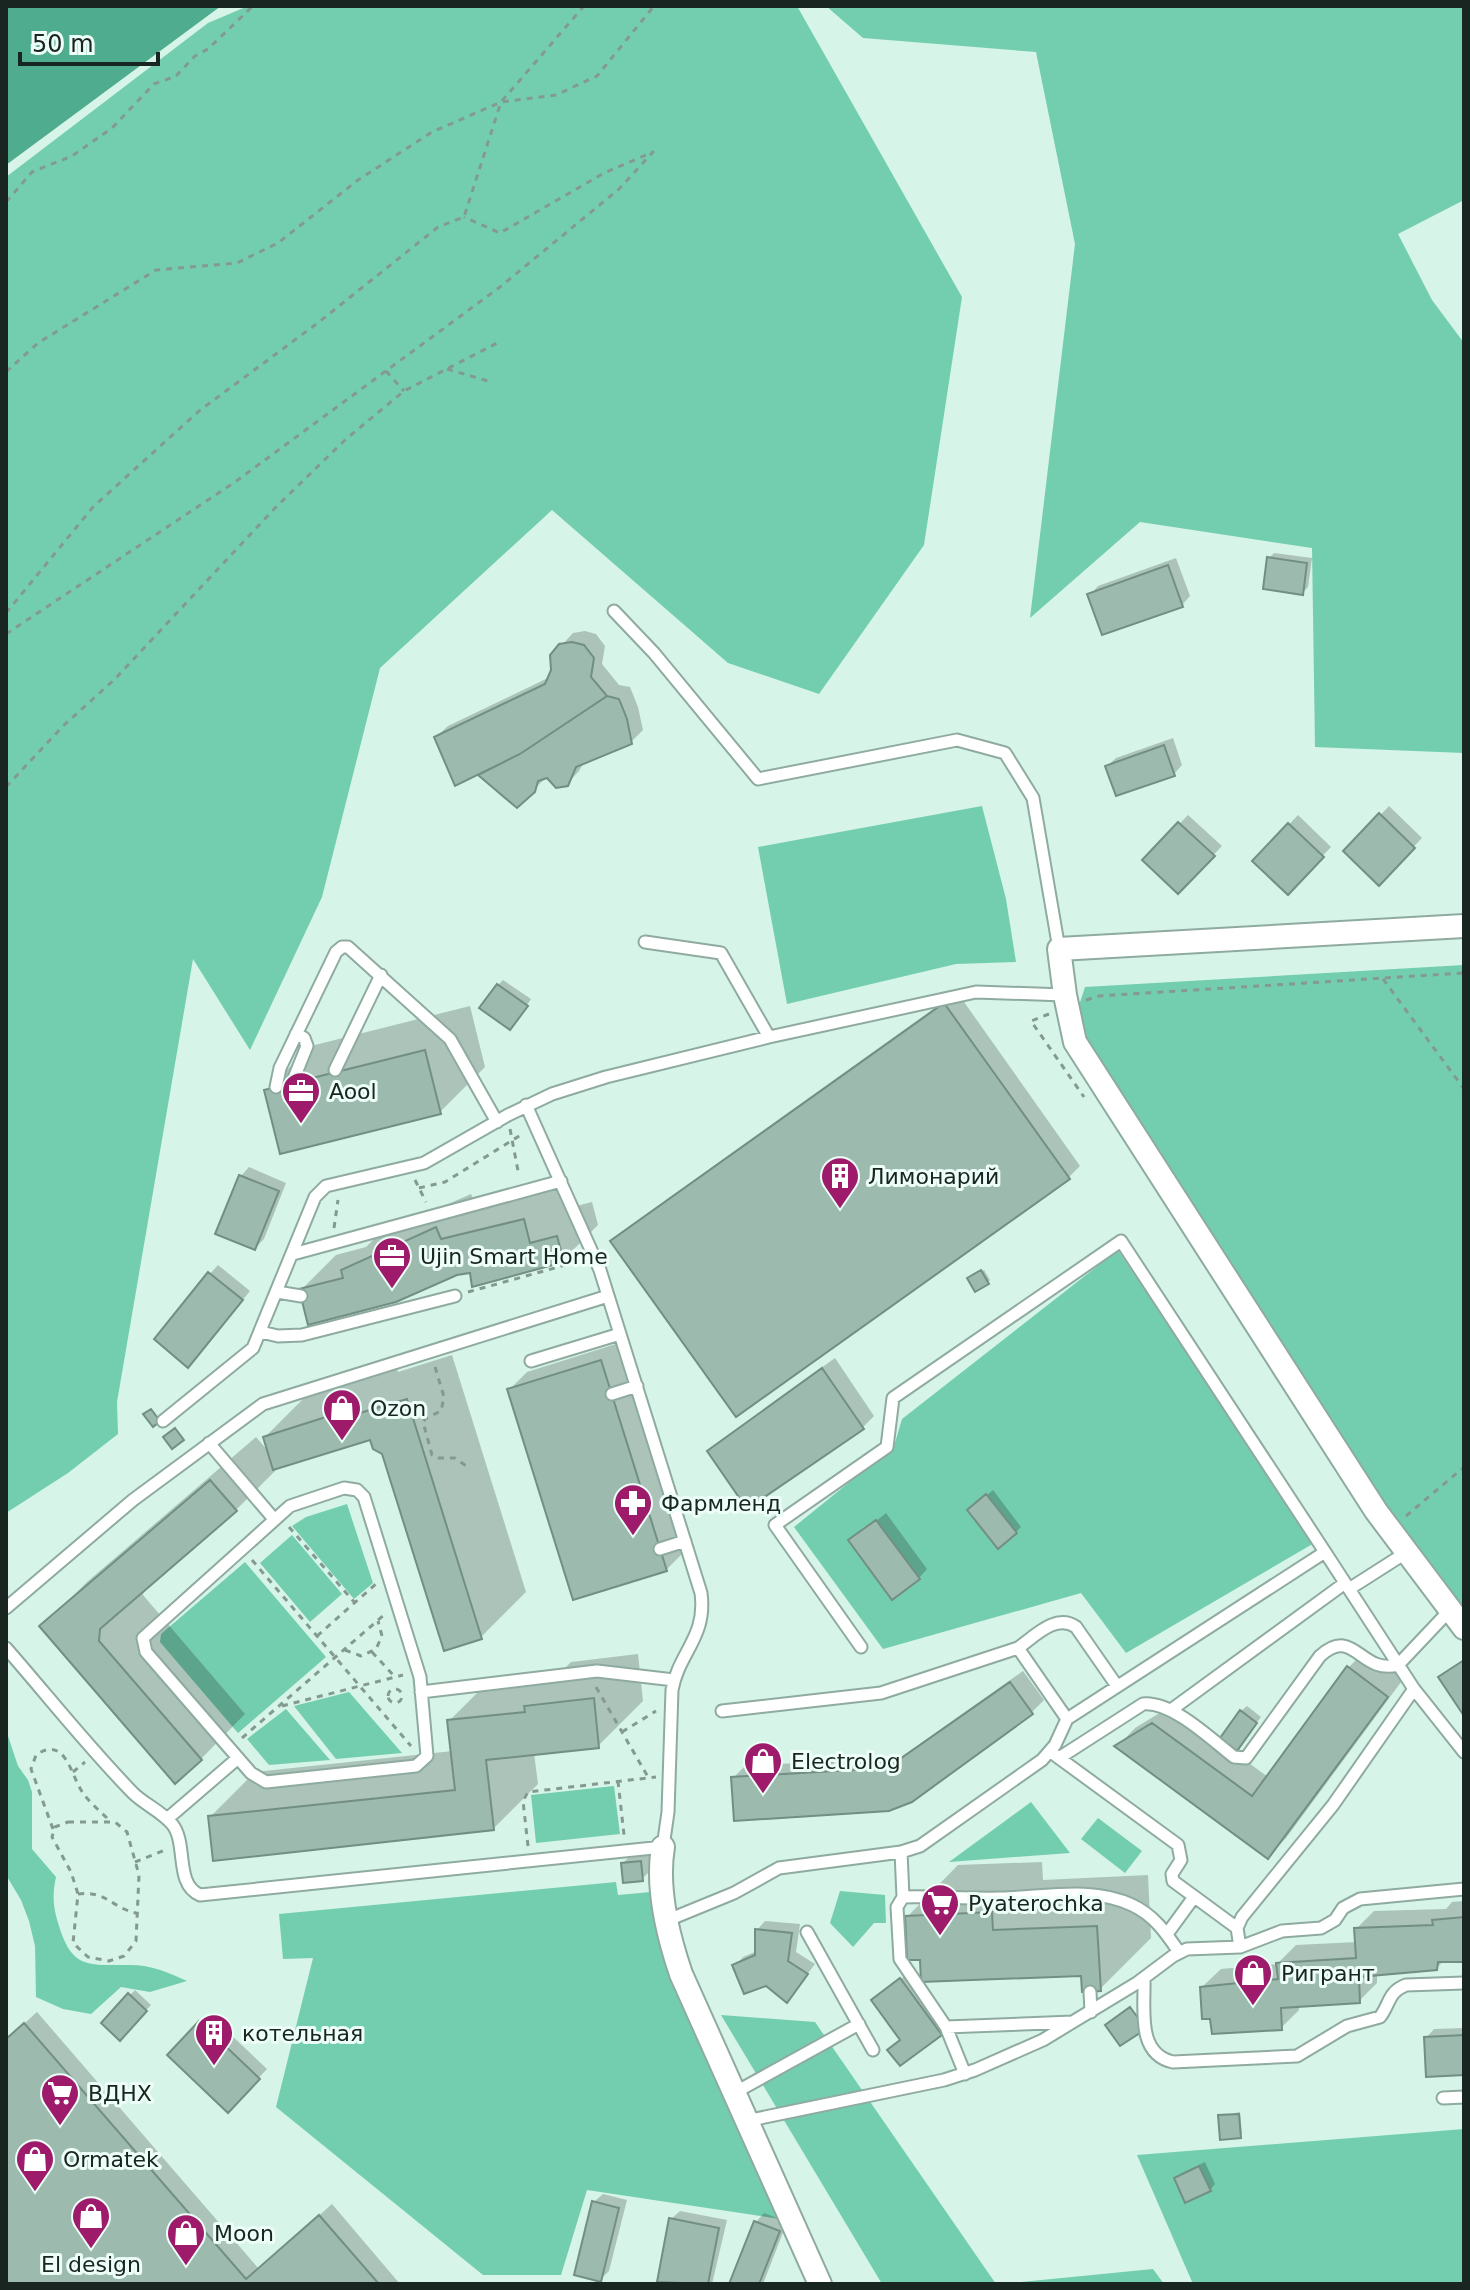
<svg xmlns="http://www.w3.org/2000/svg" width="1470" height="2290" viewBox="0 0 1470 2290" font-family="'DejaVu Sans',sans-serif">
  <rect width="100%" height="100%" fill="#d6f4e8"/>
  <path fill="#73ceaf" d="M248 6H797L962 297 924 545 819 694 728 663 552 510 380 668 322 897 250 1050 193 959 117 1402 118 1434 68 1473 6 1513V177L208 23Z
    M826 6H1464V200L1398 234 1432 300 1464 343V753L1315 747 1312 548 1140 522 1030 618 1075 244 1036 52 863 38Z
    M982 806 1006 899 1016 962 956 964 787 1004 758 847Z
    M1464 965V1615L1384 1505 1073 1024 1085 987Z
    M1118 1250 1316 1542 1126 1653 1081 1593 883 1649 794 1527 894 1446 902 1419Z
    M347 1504 373 1583 354 1599 292 1526 306 1517Z
    M292 1535 342 1594 310 1622 260 1563Z
    M245 1562 326 1657 238 1733 160 1642 161 1634Z
    M349 1692 402 1753 336 1759 294 1706Z
    M286 1709 330 1760 269 1765 247 1739Z
    M6 1730 18 1766 28 1780 32 1792V1849L56 1877C52 1896 53 1907 59 1926 72 1969 89 1965 127 1965 148 1964 168 1972 187 1981L150 1992 121 1987 91 2014 63 2009 36 1997 35 1946 29 1921 21 1900 6 1875Z
    M614 1786 620 1834 536 1843 531 1795Z
    M1031 1802 1070 1853 949 1862Z
    M1098 1818 1142 1851 1125 1873 1081 1839Z
    M616 1882 618 1895 651 1892 658 1940 780 2219 587 2190 561 2275H483L276 2107 313 1958 283 1959 279 1914Z
    M840 1891 885 1895 886 1923H874L853 1947 830 1923Z
    M721 2015 815 2022 996 2284H882Z
    M1464 2129V2284H1193L1137 2155Z
    M1153 2269 1164 2284H1001Z"/>
  <path fill="#4fac8e" d="M6 6H221L6 165Z"/>
  <path fill="#0003" d="M1274 553 1312 558 1308 587 1302 593 1269 558Z
    M1176 558 1190 596 1182 605 1090 595 1098 586Z
    M585 631 596 634 605 646 602 664 619 685 630 687 638 707 643 730 631 742 584 762 579 771 567 784 548 776 517 805 436 737 448 726 550 677 561 646 573 633Z
    M1173 738 1182 765 1174 774 1107 766 1116 758Z
    M1389 806 1422 838 1379 883 1346 851Z
    M1188 815 1222 846 1178 892 1145 860Z
    M1298 815 1331 847 1288 892 1255 861Z
    M503 980 531 999 515 1023 498 985Z
    M957 992 1080 1166 1068 1178 612 1241 624 1230Z
    M470 1006 485 1067 440 1112 266 1091 311 1046Z
    M249 1167 286 1183 264 1239 255 1248 241 1176Z
    M559 1186 565 1209 592 1202 598 1225 563 1260 301 1290 336 1255 366 1247 378 1235 471 1194 476 1205Z
    M218 1265 250 1291 197 1356 210 1274Z
    M984 1270 990 1280 988 1282 972 1276Z
    M619 1343 684 1552 666 1570 509 1390 527 1372Z
    M452 1355 526 1592 481 1637 384 1452 371 1437 280 1466 236 1510 144 1589 143 1595 245 1714 201 1759 42 1627 87 1582 256 1437 269 1452 265 1437 310 1392 396 1366 398 1372Z
    M835 1358 874 1416 863 1427 710 1452 721 1440Z
    M993 1490 1021 1527 1016 1532 975 1505Z
    M886 1513 927 1569 919 1578 851 1541Z
    M1366 1650 1404 1678 1286 1838 1268 1856 1118 1746 1135 1728 1171 1706 1268 1777 1348 1668Z
    M638 1654 643 1701 598 1746 534 1753 538 1784 493 1829 210 1817 255 1772 453 1751 449 1721 494 1676 564 1669 571 1662Z
    M1023 1671 1044 1700 1032 1712 911 1800 733 1778 745 1766 901 1757Z
    M1247 1706 1261 1717 1242 1743 1241 1711Z
    M641 1845 660 1861 642 1879 623 1863Z
    M1042 1862 1043 1880 1148 1875 1151 1938 1100 1989 1083 1973 922 1958 907 1917 958 1865Z
    M1464 1901V1960H1444L1436 1969 1377 1973V1983L1359 2001 1299 2005V2010L1281 2028 1202 1987 1221 1969 1277 1964 1296 1945 1357 1942 1356 1929 1374 1911 1446 1909 1452 1902Z
    M765 1921 800 1924 796 1952 815 1964 787 2001 766 1984 735 1966 743 1957 757 1951V1930Z
    M906 1975 946 2028 900 2064 902 2039 879 1995Z
    M135 1990 151 2005 120 2038 104 2022Z
    M37 2012 259 2269 332 2204 400 2284H6V2040Z
    M209 2014 267 2069 228 2110 170 2055Z
    M1464 2028V2073L1426 2038 1434 2029Z
    M1240 2112 1242 2134 1240 2136 1220 2116Z
    M1205 2162 1215 2184 1210 2190 1176 2178 1182 2173Z
    M603 2194 627 2200 609 2271 601 2279 594 2202Z
    M680 2211 727 2220 712 2284H675L659 2281 671 2219Z
    M764 2213 787 2222 763 2284H731L756 2222Z"/>
  <path fill="#9dbaae" stroke="#738f84" stroke-width="2" d="M1267 557 1307 563 1303 595 1263 589Z
    M1168 565 1183 607 1102 635 1087 594Z
    M572 642 584 645 594 658 591 677 607 696 520 754 455 786 434 737 545 684 551 670 550 655 559 644Z
    M607 696 619 699 627 719 632 744 576 767 568 786 556 788 547 778 538 781 535 792 517 808 478 775 520 754Z
    M1164 745 1175 776 1116 796 1105 766Z
    M1379 813 1415 848 1379 886 1343 851Z
    M1178 822 1215 856 1178 894 1142 860Z
    M1288 823 1324 857 1288 895 1252 861Z
    M497 984 528 1006 510 1030 479 1008Z
    M944 1003 1070 1179 736 1417 610 1241Z
    M425 1050 441 1114 280 1154 264 1090Z
    M239 1175 279 1191 255 1250 215 1234Z
    M524 1219 530 1243 557 1236 564 1262 472 1287 470 1273 457 1275 396 1302 308 1325 299 1289 343 1278 341 1270 436 1227 441 1239Z
    M981 1270 989 1284 975 1292 967 1278Z
    M208 1272 243 1300 188 1368 154 1339Z
    M601 1360 667 1571 573 1600 507 1389Z
    M822 1368 864 1429 747 1509 707 1451Z
    M407 1399 482 1639 444 1651 382 1454 373 1449 370 1440 273 1470 263 1437 351 1409 353 1415Z
    M151 1409 160 1421 153 1427 143 1414Z
    M175 1428 184 1440 172 1449 163 1437Z
    M210 1480 237 1511 100 1629 99 1641 202 1760 175 1784 39 1626Z
    M986 1494 1017 1533 998 1549 967 1510Z
    M876 1520 920 1579 892 1600 848 1540Z
    M1464 1660V1716L1438 1677Z
    M1347 1666 1388 1697 1268 1859 1114 1746 1152 1723 1252 1796Z
    M1010 1682 1033 1714 912 1802 889 1811 734 1821 731 1777 887 1768Z
    M594 1698 599 1748 486 1760 494 1830 213 1861 208 1816 455 1790 447 1720 525 1712 524 1706Z
    M1240 1710 1257 1723 1237 1751 1220 1738Z
    M641 1861 643 1881 623 1883 621 1863Z
    M992 1912 993 1930 1097 1926 1101 1991 1082 1992 1081 1976 921 1982 920 1960H907L905 1916Z
    M1464 1917V1962H1438L1437 1970 1359 1977 1360 2003 1281 2008 1282 2030 1212 2034 1210 2019H1202L1200 1987 1278 1979 1276 1963 1356 1958 1354 1928 1433 1925 1432 1920Z
    M755 1929 792 1933 788 1961 808 1974 787 2003 766 1986 744 1994 732 1965 755 1955Z
    M900 1978 942 2035 900 2066 887 2050 900 2040 871 2000Z
    M128 1993 147 2011 120 2041 101 2023Z
    M1130 2007 1146 2029 1120 2046 1105 2025Z
    M199 2021 260 2079 228 2113 167 2055Z
    M24 2023 246 2279 319 2215 379 2284H6V2039Z
    M1464 2035V2075L1426 2077 1424 2037Z
    M1239 2114 1241 2138 1220 2140 1218 2115Z
    M1199 2166 1211 2191 1185 2203 1174 2178Z
    M592 2201 619 2208 601 2282 574 2275Z
    M669 2218 719 2228 708 2284 657 2282Z
    M754 2221 780 2231 759 2284H729Z"/>
  <g fill="none" stroke-linecap="round" stroke-linejoin="round">
    <g stroke="#8faba0" stroke-width="15">
      <path id="service" d="M614 611 654 653 758 779 957 740 1005 753 1033 798 1059 949
        M645 942 721 953 769 1037 976 992 1065 995
        M335 1070 381 975
        M292 1083 307 1046 304 1038 296 1034
        M276 1087 280 1068 336 952 342 947H348L450 1039 497 1122
        M293 1254 561 1181
        M277 1292 301 1296
        M261 1332 278 1336 302 1335 455 1296
        M531 1361 620 1334
        M612 1394 637 1386
        M163 1421 253 1348 315 1197 326 1186 424 1163 508 1115 552 1094 606 1077 769 1037
        M209 1443 274 1519
        M344 1488 357 1490 364 1497 420 1677 427 1756 416 1766 266 1782 251 1773 146 1652 143 1638 290 1506Z
        M660 1549 685 1541
        M1349 1589 1407 1552
        M6 1608 133 1500 263 1404 608 1296
        M861 1647 775 1525 887 1447 893 1398 1121 1241 1325 1552
        M6 1648C48 1696 88 1747 133 1793 144 1804 161 1811 172 1824 188 1843 174 1884 200 1895L663 1847 668 1812 672 1690C679 1652 707 1637 701 1593L600 1270 526 1105
        M1018 1648C1035 1636 1056 1613 1076 1627L1117 1686
        M421 1692 597 1671 674 1680
        M1171 1710 1345 1583
        M722 1711 881 1693 1018 1648 1067 1719
        M1055 1755 1178 1845 1181 1860 1172 1874 1173 1881 1237 1928
        M1059 1758 1143 1704C1172 1701 1211 1739 1234 1757L1246 1758 1320 1656C1354 1625 1360 1675 1398 1665L1450 1610
        M167 1819 238 1758
        M901 1852 903 1897
        M668 1920 734 1893 779 1868 901 1852 920 1846 1042 1760 1055 1745 1067 1719 1325 1552 1414 1689
        M807 1932 873 2050
        M1167 1934 1194 1897
        M1240 1947 1237 1928 1242 1917 1333 1805 1414 1689 1464 1752
        M1144 1979C1145 2008 1136 2054 1173 2062L1297 2056 1347 2026 1380 2017C1390 2004 1388 1992 1406 1985L1464 1983
        M1090 1992 1091 2012
        M946 2027 1073 2022
        M965 2074 946 2027 900 1959 897 1907 903 1897C936 1896 969 1899 1002 1898 1044 1897 1093 1886 1132 1905 1154 1915 1166 1933 1179 1952
        M734 2093 859 2024
        M1443 2098 1464 2097
        M746 2121 944 2080 975 2070 1043 2040 1137 1983 1173 1956 1187 1949 1240 1947 1282 1931 1321 1928 1335 1920 1343 1908 1360 1899 1464 1889"/>
    </g>
    <g stroke="#8faba0" stroke-width="26">
      <path id="minor" d="M1464 926 1059 949 1065 995 1075 1042 1376 1511 1464 1628
        M663 1847C656 1888 668 1936 681 1974L820 2284"/>
    </g>
    <path stroke="#849a91" stroke-width="3" stroke-dasharray="6 6" stroke-linecap="butt" d="M6 202 32 172 72 156 112 128 154 84 176 76 195 56 208 49 253 6
      M447 369 488 381
      M386 371 404 391
      M6 372 38 343 156 270 237 263 278 243 358 180 432 132 501 102 556 95 597 76 654 6
      M6 613 93 507 199 411 319 322 438 227 464 217 501 102 584 6
      M6 634 235 482 500 287 619 189 653 152 604 173 500 233 464 217
      M6 787 64 725 114 680 276 507 345 440 404 391 501 341
      M1383 979 1464 1089
      M1086 1000 1099 996 1464 973
      M1049 1014 1031 1021 1084 1097
      M510 1129 519 1176
      M415 1180 426 1202
      M419 1188 445 1182 524 1133
      M334 1228 338 1200
      M468 1292 580 1261
      M435 1367 444 1397 441 1411 426 1418 423 1422 432 1455 438 1458H455L469 1468
      M1406 1516 1464 1467
      M289 1527 355 1603
      M252 1560 411 1746
      M317 1636 377 1583
      M345 1650 361 1656 376 1649 382 1636 378 1621
      M372 1652 395 1677
      M596 1687 648 1777
      M388 1696a7 7 0 1 1 14 0a7 7 0 1 1-14 0Z
      M282 1706 403 1675
      M622 1732 656 1711
      M242 1738 384 1615
      M73 1772 85 1762
      M618 1781 624 1835
      M68 1822H115L127 1832 139 1875 136 1941 124 1956 109 1961 88 1957 73 1943 78 1894 71 1872 52 1837 55 1827Z
      M53 1829 31 1769 36 1755C66 1734 71 1777 83 1793 90 1803 101 1812 110 1821
      M528 1846 523 1801 528 1792 656 1777
      M135 1862 165 1850
      M78 1894C106 1890 112 1908 136 1913"/>
    <use href="#service" stroke="#fff" stroke-width="11"/>
    <use href="#minor" stroke="#fff" stroke-width="22"/>
  </g>
  <defs>
    <g id="office-pin" transform="scale(2)"><path d="M0 17L-7.5 6A9.5 9.5 0 1 1 7.5 6Z" fill="#9e1a6b" stroke="#ecfef7"/><path d="M-6-3h4V-5.5h4V-3h4V5H-6ZM-1-4.5V-3h2v-1.5ZM-6 0V1H6V0Z" fill="#fff"/></g>
    <g id="building-pin" transform="scale(2)"><path d="M0 17L-7.5 6A9.5 9.5 0 1 1 7.5 6Z" fill="#9e1a6b" stroke="#ecfef7"/><path d="M-4-6H4V6H1V3H-1V6H-4ZM-2.5-4.3h1.7v1.8h-1.7ZM.8-4.3h1.7v1.8H.8ZM-2.5-1h1.7V.8h-1.7ZM.8-1h1.7V.8H.8Z" fill="#fff"/></g>
    <g id="shop-pin" transform="scale(2)"><path d="M0 17L-7.5 6A9.5 9.5 0 1 1 7.5 6Z" fill="#9e1a6b" stroke="#ecfef7"/><path d="M-5-2.5h2.3a2.7 3.5 0 0 1 5.4 0H5L5.5 6h-11ZM-1.5-2.5h3a1.5 2.3 0 0 0-3 0Z" fill="#fff"/></g>
    <g id="pharmacy-pin" transform="scale(2)"><path d="M0 17L-7.5 6A9.5 9.5 0 1 1 7.5 6Z" fill="#9e1a6b" stroke="#ecfef7"/><path d="M-2-6h4v4h4v4h-4v4h-4v-4h-4v-4h4Z" fill="#fff"/></g>
    <g id="supermarket-pin" transform="scale(2)"><path d="M0 17L-7.5 6A9.5 9.5 0 1 1 7.5 6Z" fill="#9e1a6b" stroke="#ecfef7"/><path d="M-6-5.5h2.5l.6 2H6L4.5 2H-2.5L-4.4-4H-6ZM-1.5 3.2a1.3 1.3 0 1 0 .1 0ZM3 3.2a1.3 1.3 0 1 0 .1 0Z" fill="#fff"/></g>
  </defs>
  <g fill-rule="evenodd">
    <use href="#office-pin" x="301" y="1091"/>
    <use href="#building-pin" x="840" y="1176"/>
    <use href="#office-pin" x="392" y="1256"/>
    <use href="#shop-pin" x="342" y="1408"/>
    <use href="#pharmacy-pin" x="633" y="1503"/>
    <use href="#shop-pin" x="763" y="1761"/>
    <use href="#supermarket-pin" x="940" y="1903"/>
    <use href="#shop-pin" x="1253" y="1973"/>
    <use href="#building-pin" x="214" y="2033"/>
    <use href="#supermarket-pin" x="60" y="2093"/>
    <use href="#shop-pin" x="35" y="2159"/>
    <use href="#shop-pin" x="91" y="2216"/>
    <use href="#shop-pin" x="186" y="2233"/>
  </g>
  <g text-anchor="middle" dominant-baseline="central" stroke-width="6" stroke-linejoin="round" paint-order="stroke">
    <g font-size="22" fill="#192520" stroke="#ecfef7" text-anchor="start">
      <text x="329" y="1091">Aool</text>
      <text x="868" y="1176">Лимонарий</text>
      <text x="420" y="1256">Ujin Smart Home</text>
      <text x="370" y="1408">Ozon</text>
      <text x="661" y="1503">Фармленд</text>
      <text x="791" y="1761">Electrolog</text>
      <text x="968" y="1903">Pyaterochka</text>
      <text x="1281" y="1973">Ригрант</text>
      <text x="242" y="2033">котельная</text>
      <text x="88" y="2093">ВДНХ</text>
      <text x="63" y="2159">Ormatek</text>
      <text x="214" y="2233">Moon</text>
      <text x="91" y="2264" text-anchor="middle">El design</text>
    </g>
  </g>
  <rect width="1470" height="2290" fill="none" stroke="#192520" stroke-width="16"/>
  <path d="M20 52v12h138v-12" fill="none" stroke="#192520" stroke-width="4"/>
  <text x="32" y="52" font-size="24" fill="#192520" stroke="#ecfef7" stroke-width="6" paint-order="stroke">50 m</text>
</svg>
